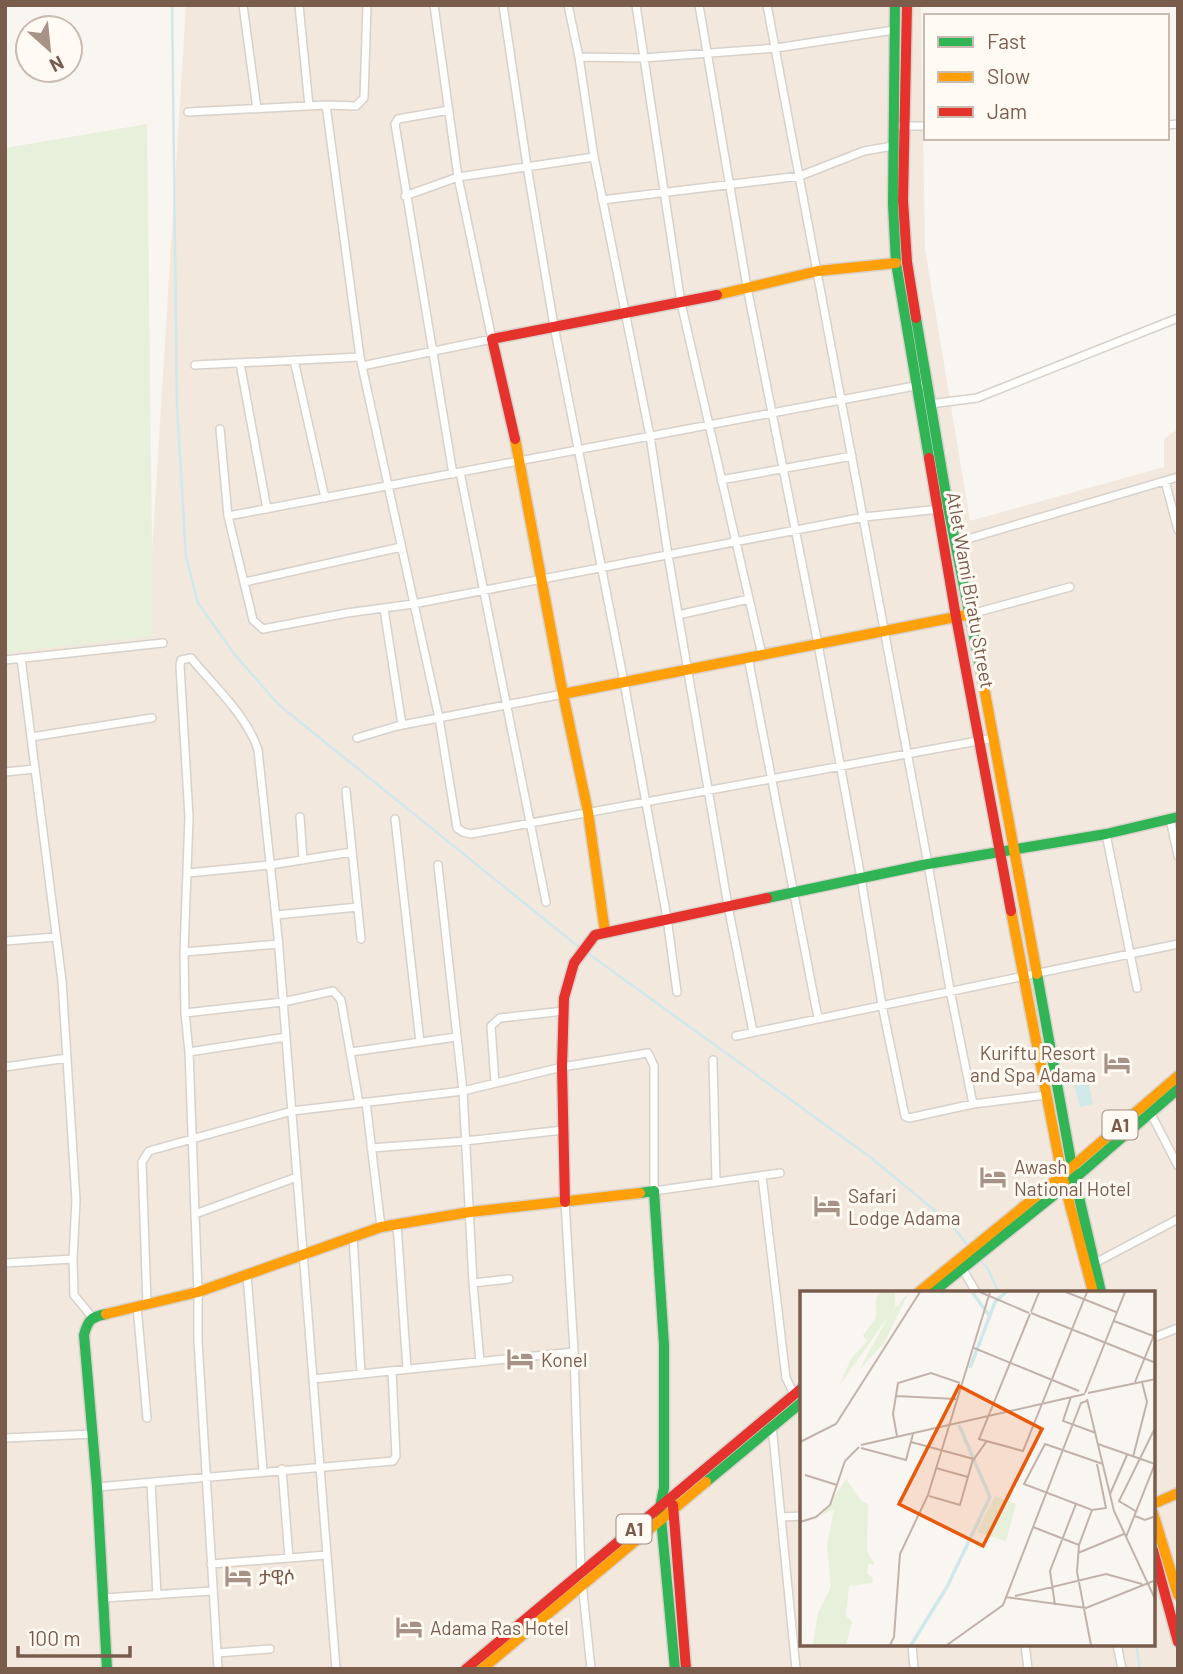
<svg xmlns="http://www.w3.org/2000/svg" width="1183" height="1674" viewBox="0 0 1183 1674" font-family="Barlow,'Noto Sans Ethiopic',sans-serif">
  <rect width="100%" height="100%" fill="#f9f5f0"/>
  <path fill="#f2e8de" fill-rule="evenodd" d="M186 5H921L925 249 970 521 1164 467V439L1178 429V1669H5V648L147 632ZM802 1292H1153V1644H802Z"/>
  <path fill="#e7f0db" d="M147 124 153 636 5 653V148Z"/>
  <path fill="#d0e8ea" d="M1088 1081 1093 1104 1080 1107 1074 1084Z"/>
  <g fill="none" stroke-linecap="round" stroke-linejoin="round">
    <path stroke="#d0e8ea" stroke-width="2.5" d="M172 5 177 405 186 557 198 603 235 655 279 705 580 948
      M586 952 870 1157 951 1224 968 1246
      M979 1259 988 1269 998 1292
      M1136 1644 1140 1669"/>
    <g stroke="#d7d1cb" stroke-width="10">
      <path id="street" d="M243 5 257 109
        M299 5 309 106
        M503 5 527 166 554 326 624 682 667 918 677 992
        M568 5 579 57 594 157 650 436 668 555 728 906 753 1032
        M636 5 681 303 762 655
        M699 5 747 287 818 644 861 878 882 1005 905 1116 909 1118 973 1104 1046 1095
        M767 5 928 864 950 990 973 1104
        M579 57 643 58 776 48 894 30
        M326 105 360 357 439 718 457 828 463 832 471 834 994 738
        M449 110 398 119 395 124 453 474
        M188 112 326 105 356 106 364 98 367 5
        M1167 125 1178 124
        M901 126H926
        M405 196 458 177 594 157
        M602 200 800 176 864 151 893 146
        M294 360 325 498
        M240 363 267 509
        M195 365 360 357
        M362 366 492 339 458 177 434 5
        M930 404 977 398 1178 318
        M220 429 228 516 253 620 263 629 347 613 413 604 864 517 940 509
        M460 472 546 902
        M721 480 852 456
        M1165 481 1178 530
        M228 516 920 385
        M954 543 1178 477
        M245 582 401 547
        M384 609 402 725
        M971 614 1070 587
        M678 615 749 599
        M748 657 818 1018
        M21 658 62 981 76 1200 73 1259 74 1295 92 1317
        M5 660 163 643
        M31 737 152 718
        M357 738 397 726 563 694
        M5 772 35 769
        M346 791 361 939
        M300 817 303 860
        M395 819 420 1042
        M1170 819 1178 856
        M1106 834 1137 988
        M438 865 463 1091 473 1283 480 1362
        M188 873 270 865 352 852
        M276 915 358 907
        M5 941 56 937
        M184 952 279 944
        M185 1013 283 1002 333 991 341 1000 359 1103
        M736 1036 1178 944
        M189 1052 286 1037
        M351 1052 456 1037
        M713 1060 716 1182
        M5 1067 67 1058
        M495 1083 491 1026 500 1018 564 1011
        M366 1102 381 1227
        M1150 1112 1178 1166
        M371 1148 465 1141 563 1130
        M762 1176 786 1378 795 1396
        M565 1202 574 1352 581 1573 591 1669
        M195 1214 297 1177
        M397 1224 407 1369
        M353 1235 361 1374
        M5 1263 73 1259
        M1095 1263 1178 1219
        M962 1268 976 1292
        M247 1275 263 1471
        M473 1283 509 1279
        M147 1304 142 1162 149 1151 292 1111 463 1091 562 1067 648 1053 654 1066V1191L780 1173
        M137 1306 147 1418
        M1153 1338 1178 1328
        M313 1379 574 1352
        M772 1426 796 1669
        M5 1438 93 1434
        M282 1469 289 1558
        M151 1483 157 1595
        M97 1487 393 1461 396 1456 392 1371
        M782 1517 802 1516
        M211 1564 327 1555
        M103 1598 212 1591
        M912 1644 914 1669
        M1025 1644 1028 1669
        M1117 1644 1122 1669
        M217 1653 270 1649
        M218 1669 198 1341V1292L189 1052 185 1013 184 952 189 817 180 666 181 660 191 658C213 685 248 717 258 750L278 937 336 1669"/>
    </g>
    <g stroke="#d9d2cb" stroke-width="13">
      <path id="fast" d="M895 5 893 204 896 263 929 458
        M916 318 948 507 981 671
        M767 898 928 864 1106 834 1178 817
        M1037 974 1072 1167 1101 1292
        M640 1193 654 1191 664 1345V1488L660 1507 675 1669
        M933 1292 1074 1179 1178 1089
        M106 1314C91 1317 88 1320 84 1335L97 1487 107 1669
        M706 1482 802 1402"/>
    </g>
    <g stroke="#d9d2cb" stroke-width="13">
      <path id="slow" d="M717 295 818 271 896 263
        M515 439 563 694 588 812 605 932
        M981 671 1037 974
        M563 694 971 614
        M1011 911 1062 1175 1093 1292
        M919 1292 1072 1167 1178 1076
        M106 1314 198 1292 381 1227 470 1212 640 1193
        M1153 1504 1178 1493
        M1153 1513 1178 1595
        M482 1669 706 1482"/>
    </g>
    <g stroke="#d9d2cb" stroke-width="13">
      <path id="jam" d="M907 5 903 200 907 262 916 318
        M515 439 492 339 717 295
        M929 458 956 617 1011 911
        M565 1202 562 1067 564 998 574 963 595 935 767 898
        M673 1505 686 1669
        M1153 1550 1178 1642
        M466 1669 802 1388"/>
    </g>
    <use href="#street" stroke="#fefefd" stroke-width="7"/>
    <use href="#fast" stroke="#30b455" stroke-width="10"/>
    <use href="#slow" stroke="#ff9f0a" stroke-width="10"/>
    <use href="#jam" stroke="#e5322d" stroke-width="10"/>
  </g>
  <defs>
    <g id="hotel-bare" transform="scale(2.1)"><path d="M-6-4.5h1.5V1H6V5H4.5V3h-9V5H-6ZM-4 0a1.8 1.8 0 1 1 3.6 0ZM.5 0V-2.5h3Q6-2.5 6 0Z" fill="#a69286" stroke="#fffaf3" stroke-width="2.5" paint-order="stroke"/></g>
  </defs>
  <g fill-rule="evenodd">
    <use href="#hotel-bare" x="1117" y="1063"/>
    <use href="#hotel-bare" x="993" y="1177"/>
    <use href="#hotel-bare" x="827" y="1206"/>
    <use href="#hotel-bare" x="520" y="1359"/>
    <use href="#hotel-bare" x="238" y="1576"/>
    <use href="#hotel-bare" x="409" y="1627"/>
  </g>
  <g text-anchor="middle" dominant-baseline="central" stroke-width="6" stroke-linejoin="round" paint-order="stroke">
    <g fill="#fffaf3" stroke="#a28b7f" stroke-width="2">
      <rect x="1102.5" y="1110.5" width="35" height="29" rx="5"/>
      <rect x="616.5" y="1514.5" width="35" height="29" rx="5"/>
    </g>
    <g font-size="18" font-weight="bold" fill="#7a5c4d">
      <text x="1120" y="1125">A1</text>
      <text x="634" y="1529">A1</text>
    </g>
    <g font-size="19" fill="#7a5c4d" stroke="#fffaf3">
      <text transform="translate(971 590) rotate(80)">Atlet Wami Biratu Street</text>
    </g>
    <g font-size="19" fill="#7a5c4d" stroke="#fffaf3" text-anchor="start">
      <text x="1096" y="1052" text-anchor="end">Kuriftu Resort<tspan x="1096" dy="22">and Spa Adama</tspan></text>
      <text x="1014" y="1166">Awash<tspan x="1014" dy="22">National Hotel</tspan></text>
      <text x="848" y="1195">Safari<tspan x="848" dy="22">Lodge Adama</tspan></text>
      <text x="541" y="1359">Konel</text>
      <text x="259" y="1576">ታዊሶ</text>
      <text x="430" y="1627">Adama Ras Hotel</text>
    </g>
  </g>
  <g transform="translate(800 1291)">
    <rect width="355" height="355" fill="#f9f5f0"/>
    <path d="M82 1H95V16L39 95 51 68 67 50 63 44 76 27V7ZM109 1 84 52 59 79 88 26ZM46 188 61 210 68 213 67 260 75 274 68 273 67 283 73 287 72 292 49 295 46 325 52 331 46 354H13L18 322 31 296 27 255 34 218 22 224ZM195 205 216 213 206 250 177 241Z" fill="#e7f0db"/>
    <path fill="none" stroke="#d0e8ea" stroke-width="3.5" d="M172 1 189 24M170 77 195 11 206 1M111 354 147 296 190 206 159 134"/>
    <path fill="none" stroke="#c2b3aa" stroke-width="2" d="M180 1 229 22M266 1 316 21M231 21 239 1M231 22 356 72M230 23 179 148 223 160 287 1M314 30 356 46M174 57 279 100M335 91 356 39M285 102 325 1M288 102 356 88M96 105 156 108M271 106 263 130 296 142M287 108 314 220 356 310M97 145 93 123 98 92 131 82 160 92M0 151 36 133 120 1M111 151 174 168 186 151M298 153 355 173M61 154 285 103M61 157 106 169 113 143M333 166 347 111 342 91M297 173 306 217 292 219 224 193 245 153 303 173M136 177 168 186M5 184 37 194M310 203 327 164M129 205 160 214 173 168M337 221 319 210 356 135M335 225 345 229 356 225M0 231 16 226 30 214 45 170 59 156M233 236 279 254M326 246 356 170M278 262 324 243M215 305 306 283 342 293M205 306 286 317 356 289M255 314 250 280 276 213M90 354 94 346 100 263 128 204 190 1M147 354 203 314 281 112 287 110M291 354 277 281 279 254 292 219"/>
    <path fill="#e8590c" fill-opacity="0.15" stroke="#e8590c" stroke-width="3.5" d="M159 95 242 138 183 255 99 213Z"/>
    <rect width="355" height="355" fill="none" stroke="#7a5c4d" stroke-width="3.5"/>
  </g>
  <rect width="1183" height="1674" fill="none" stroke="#7a5c4d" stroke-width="14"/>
  <rect x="924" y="14" width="245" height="126" fill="#fffaf3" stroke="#cabbb1" stroke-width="2"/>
  <rect x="938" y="37" width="35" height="10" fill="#30b455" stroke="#cabbb1" stroke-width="2"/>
  <text x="987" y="49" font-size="21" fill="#7a5c4d">Fast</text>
  <rect x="938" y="72" width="35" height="10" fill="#ff9f0a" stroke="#cabbb1" stroke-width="2"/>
  <text x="987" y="84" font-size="21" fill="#7a5c4d">Slow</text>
  <rect x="938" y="107" width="35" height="10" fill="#e5322d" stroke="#cabbb1" stroke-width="2"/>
  <text x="987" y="119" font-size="21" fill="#7a5c4d">Jam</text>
  <g transform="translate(49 49) rotate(153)"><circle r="33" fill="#fffaf3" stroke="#cabbb1" stroke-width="2"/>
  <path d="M0-5L12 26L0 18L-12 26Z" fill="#a69286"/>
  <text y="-10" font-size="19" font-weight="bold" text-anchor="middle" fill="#7a5c4d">N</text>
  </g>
  <path d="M18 1646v10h112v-10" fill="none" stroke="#7a5c4d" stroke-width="3.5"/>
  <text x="28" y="1646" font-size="21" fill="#7a5c4d" stroke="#fffaf3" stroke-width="5" paint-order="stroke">100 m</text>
</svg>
